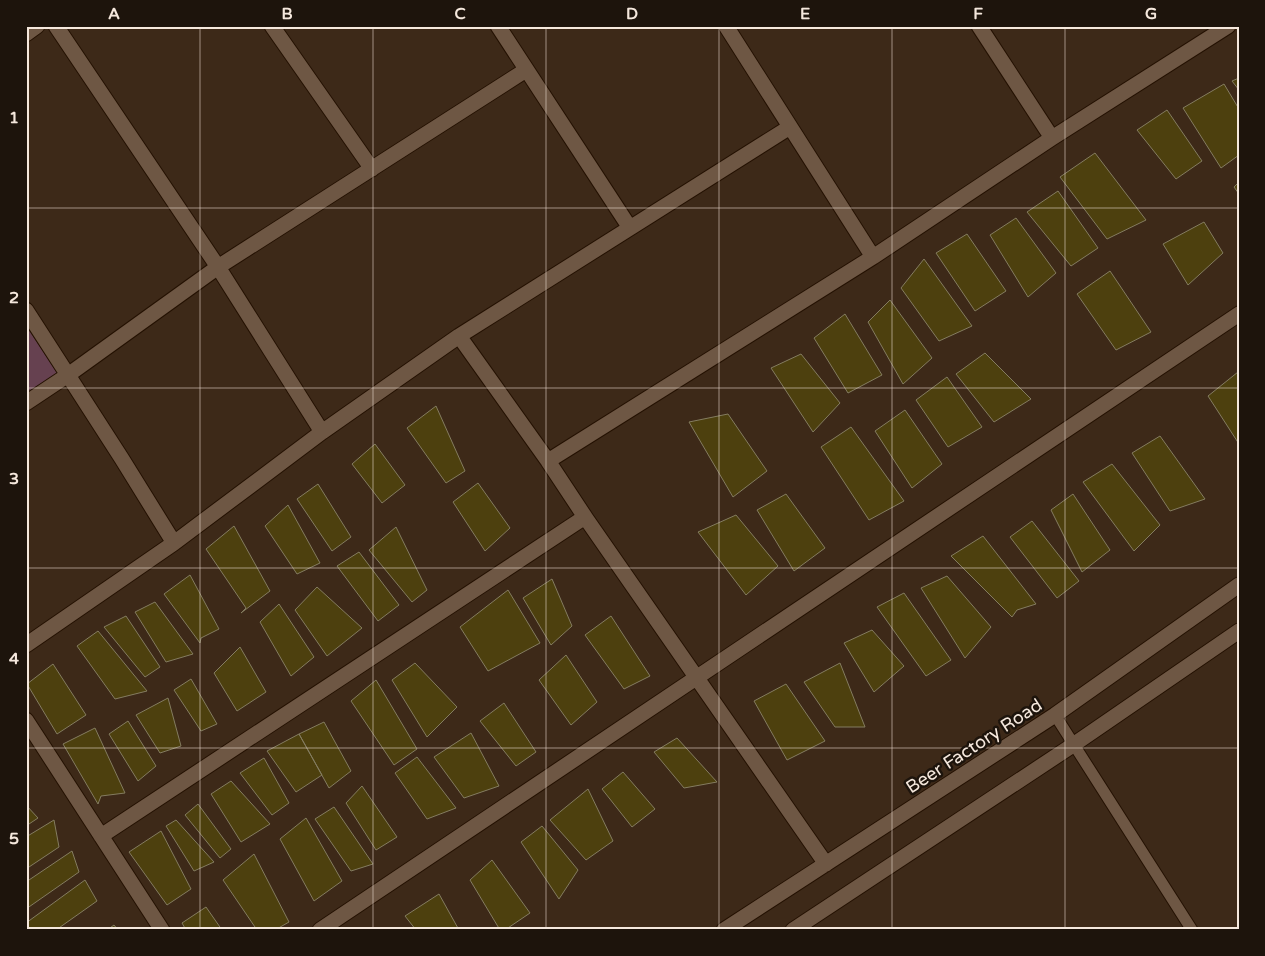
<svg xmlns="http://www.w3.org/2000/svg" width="1265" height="956" viewBox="0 0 1265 956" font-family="'Varela Round',sans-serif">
  <rect width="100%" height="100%" fill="#3d2918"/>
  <path fill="#664150" d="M26 326 57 373 26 393Z"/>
  <path fill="#4d400e" stroke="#847c60" d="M1239 78V90L1232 81Z
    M1224 84 1239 109V155L1221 168 1183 108Z
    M1167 110 1202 161 1176 179 1137 130Z
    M1095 153 1146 220 1107 239 1060 177Z
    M1239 182V194L1234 187Z
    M1058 191 1098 248 1071 266 1027 212Z
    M1016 218 1056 273 1028 297 990 235Z
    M1204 222 1223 253 1188 285 1163 244Z
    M967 234 1006 291 975 311 936 253Z
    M924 259 972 326 939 341 901 288Z
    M1110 271 1151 332 1116 350 1077 294Z
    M890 300 932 358 903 384 868 322Z
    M845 314 882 375 848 393 814 338Z
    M985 353 1031 399 994 422 956 374Z
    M801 354 840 403 813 432 771 368Z
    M1238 372 1239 373V444L1208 396Z
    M947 377 982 427 948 447 916 400Z
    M436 406 465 471 446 483 407 428Z
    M905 410 942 464 912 488 875 431Z
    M728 414 767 471 733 497 689 422Z
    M851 427 904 501 869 520 821 447Z
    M1160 436 1205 499 1170 511 1132 453Z
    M375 444 405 485 382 503 352 464Z
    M1112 464 1160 525 1134 551 1083 482Z
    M478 483 510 528 485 551 453 502Z
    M318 484 351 537 332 551 297 499Z
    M786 494 825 548 794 571 757 510Z
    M1073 494 1110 550 1082 572 1051 510Z
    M288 505 320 563 297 574 265 526Z
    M736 515 778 566 746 595 698 532Z
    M1032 521 1079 581 1057 598 1010 537Z
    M234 526 270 591 241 613 246 608 206 549Z
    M396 527 427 590 412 602 369 550Z
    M983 536 1036 604 1017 610 1012 617 951 556Z
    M359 552 399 605 378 621 337 566Z
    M190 575 219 629 201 638 200 643 164 594Z
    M947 576 991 627 965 658 921 588Z
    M552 579 572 626 551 645 523 598Z
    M317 587 362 628 327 656 295 610Z
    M508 590 540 643 488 671 460 627Z
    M904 593 951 660 926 676 877 607Z
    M155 602 193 654 166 662 135 612Z
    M279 604 314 657 291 676 260 622Z
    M126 616 160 667 145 677 104 627Z
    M611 616 650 676 624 689 585 635Z
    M872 630 904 666 874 692 844 643Z
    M98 631 147 691 115 699 77 646Z
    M240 647 266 692 237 711 214 673Z
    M566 655 597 702 571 725 539 680Z
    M415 663 457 707 427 737 392 680Z
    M840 663 865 727H835L804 682Z
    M53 664 86 715 57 734 27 684Z
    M191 679 217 724 201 731 174 690Z
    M376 680 417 749 394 765 351 701Z
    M786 684 825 741 787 760 754 701Z
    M168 698 181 746 160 753 136 715Z
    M504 703 536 752 516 766 480 721Z
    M128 721 156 766 138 781 109 734Z
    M324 722 351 771 329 788 299 734Z
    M95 728 125 793 101 796 98 804 63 744Z
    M471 733 499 786 464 798 434 757Z
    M299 734 322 775 296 792 267 751Z
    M677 738 717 782 684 788 654 752Z
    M417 757 456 808 427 819 395 773Z
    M264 758 289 803 272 815 240 773Z
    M623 772 655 809 632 827 602 789Z
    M231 781 270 824 241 842 211 794Z
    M362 786 397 837 376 850 346 803Z
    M588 789 613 841 586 860 550 820Z
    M198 804 231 849 220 858 185 815Z
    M26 805 38 818 26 826Z
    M334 807 373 864 351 871 315 819Z
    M306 818 342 881 314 901 280 839Z
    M54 820 59 847 26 869V837Z
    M176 820 214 862 194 871 166 826Z
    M542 826 578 870 559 899 521 842Z
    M161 831 191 889 167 905 129 852Z
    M72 851 79 872 26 909V882Z
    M254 854 289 922 275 930H257L223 880Z
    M492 860 530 913 505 930H500L470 880Z
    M85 880 97 901 56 930H26V923Z
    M439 894 459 930H416L405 916Z
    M206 907 222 930H186L182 923Z
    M114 925 118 930H107Z"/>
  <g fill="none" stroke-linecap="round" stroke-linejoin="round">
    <g stroke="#241102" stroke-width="13">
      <path id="lane" d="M1055 715 1192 930"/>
    </g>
    <g stroke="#241102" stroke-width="17">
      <path id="street" d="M56 26 218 267 322 432
        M272 26 372 169
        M498 26 630 228
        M726 26 873 257
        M979 26 1052 138
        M26 34 37 26
        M26 310 122 459 174 543
        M459 336 548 461 585 517 826 864
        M26 403 68 375 218 267 526 70
        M548 461 873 257 1052 138 1228 26
        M26 645 174 543 322 432 459 336 790 127
        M26 720 162 930
        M101 836 585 517
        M320 930 1239 314
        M724 930 1055 715 1239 585
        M793 930 1073 745 1239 631"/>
    </g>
    <use href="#lane" stroke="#6e5744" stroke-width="11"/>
    <use href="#street" stroke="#6e5744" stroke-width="15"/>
  </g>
  <path fill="none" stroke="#f5e8dd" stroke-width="1" stroke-opacity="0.55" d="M200 26V930M373 26V930M546 26V930M719 26V930M892 26V930M1065 26V930M26 208H1239M26 388H1239M26 568H1239M26 748H1239"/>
  <g text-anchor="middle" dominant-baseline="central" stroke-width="5" stroke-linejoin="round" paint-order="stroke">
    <g font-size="18" fill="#f5e8dd" stroke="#1d140c">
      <text transform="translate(974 746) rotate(-33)">Beer Factory Road</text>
    </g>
  </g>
  <rect width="1265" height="956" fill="none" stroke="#1d140c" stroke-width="55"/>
  <rect x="28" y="28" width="1210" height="900" fill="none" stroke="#f5e8dd" stroke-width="2"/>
  <g font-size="16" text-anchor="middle" font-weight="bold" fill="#f5e8dd">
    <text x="114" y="19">A</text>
    <text x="287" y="19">B</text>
    <text x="460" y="19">C</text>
    <text x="632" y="19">D</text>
    <text x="805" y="19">E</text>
    <text x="978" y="19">F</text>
    <text x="1151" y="19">G</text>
    <text x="14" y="123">1</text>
    <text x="14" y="303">2</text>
    <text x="14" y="484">3</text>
    <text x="14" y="664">4</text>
    <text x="14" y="844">5</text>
  </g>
</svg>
